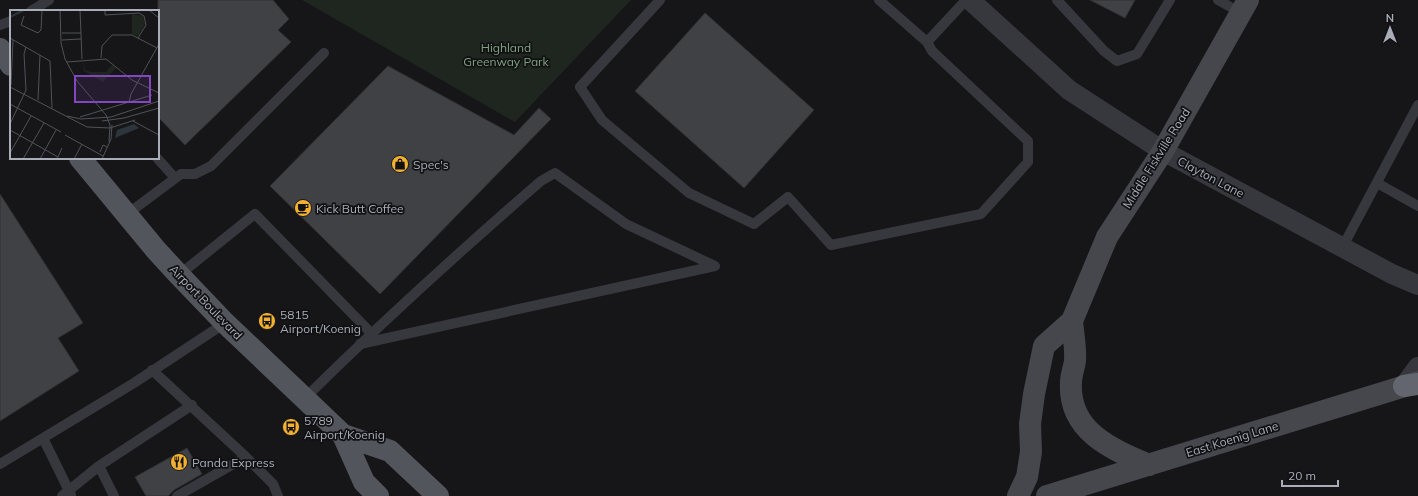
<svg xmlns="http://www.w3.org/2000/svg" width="1418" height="496" viewBox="0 0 1418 496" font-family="Mulish,sans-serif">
  <rect width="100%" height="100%" fill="#161618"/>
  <path fill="#1e261f" d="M302 0H631L515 122Z"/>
  <path fill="#404145" stroke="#303034" d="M158 0H273L289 19 278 30 291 42 185 145 158 117Z
    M1090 0H1135L1125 18Z
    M705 13 814 110 744 188 635 91Z
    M388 66 514 135 539 108 551 119 380 294 270 186Z
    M0 194 83 323 58 338 79 371 0 421Z
    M187 448 202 474 174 490 168 496H146L135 477Z"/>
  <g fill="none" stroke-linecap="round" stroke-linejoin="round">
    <path stroke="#37383d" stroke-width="10" d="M660 0 580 87 602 120 689 193 754 224 788 197 831 245 981 214 1028 162V141L932 51 927 42 966 0
      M879 0 927 42
      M1057 0 1104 51 1117 61 1137 54 1170 0
      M1218 0 1241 13
      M31 11 49 0
      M0 25 11 21
      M157 158 175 178
      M1377 183 1418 206
      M126 215 181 174H195L211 166 324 53
      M1342 248 1418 105
      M179 275 255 214 371 333
      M152 370 246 457 273 484 278 496
      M304 399C381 323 460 251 541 181L555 173 626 224 715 266 360 344
      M43 438 71 495
      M0 464 134 383 225 323
      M99 466 114 496
      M62 496 99 466 192 405
      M177 496 246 457"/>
    <path stroke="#37383d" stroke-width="20" d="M970 0 1069 90 1163 151 1392 274 1418 285
      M1404 386 1418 367"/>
    <path stroke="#45474d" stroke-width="22" d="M1072 321C1073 333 1076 348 1075 361 1074 368 1071 375 1071 382 1068 431 1111 449 1149 465
      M1018 496 1027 477 1031 452 1030 424 1034 394 1044 346 1072 321 1107 237 1163 151 1248 0
      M1047 496 1418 382"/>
    <path stroke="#53555c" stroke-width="22" d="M0 49 11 65
      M80 158 156 250 179 275 225 323 343 435 364 482 378 496
      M343 435 390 451 438 496"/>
    <path stroke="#63666e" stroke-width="22" d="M1404 386 1418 384"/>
  </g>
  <defs>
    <g id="shop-disc" transform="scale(0.9)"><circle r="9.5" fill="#f2b134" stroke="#111113"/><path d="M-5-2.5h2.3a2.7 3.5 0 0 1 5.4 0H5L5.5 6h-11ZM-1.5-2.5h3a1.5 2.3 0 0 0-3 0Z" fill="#111"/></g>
    <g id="cafe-disc" transform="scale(0.9)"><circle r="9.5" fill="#f2b134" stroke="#111113"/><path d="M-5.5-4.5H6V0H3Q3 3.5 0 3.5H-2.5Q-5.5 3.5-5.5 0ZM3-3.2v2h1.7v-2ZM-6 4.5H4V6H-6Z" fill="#111"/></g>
    <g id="bus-disc" transform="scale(0.9)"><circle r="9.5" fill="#f2b134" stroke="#111113"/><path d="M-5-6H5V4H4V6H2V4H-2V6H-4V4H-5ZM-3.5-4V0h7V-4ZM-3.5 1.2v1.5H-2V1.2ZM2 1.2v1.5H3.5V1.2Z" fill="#111"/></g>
    <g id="restaurant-disc" transform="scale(0.9)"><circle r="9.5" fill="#f2b134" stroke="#111113"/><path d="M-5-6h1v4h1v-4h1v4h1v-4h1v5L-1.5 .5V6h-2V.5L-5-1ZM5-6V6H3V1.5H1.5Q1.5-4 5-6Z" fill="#111"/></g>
  </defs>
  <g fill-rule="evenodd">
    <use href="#shop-disc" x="400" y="164"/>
    <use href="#cafe-disc" x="303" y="208"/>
    <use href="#bus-disc" x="267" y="321"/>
    <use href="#bus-disc" x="291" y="427"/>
    <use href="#restaurant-disc" x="179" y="462"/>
  </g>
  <g text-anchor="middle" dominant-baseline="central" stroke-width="3.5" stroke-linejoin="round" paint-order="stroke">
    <g font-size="12" fill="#7fa381" stroke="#111113">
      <text x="506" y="47">Highland<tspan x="506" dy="14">Greenway Park</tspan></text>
    </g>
    <g font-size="12" fill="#a8adb8" stroke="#111113">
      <text transform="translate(1156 158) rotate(-58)">Middle Fiskville Road</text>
      <text transform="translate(1211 177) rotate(28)">Clayton Lane</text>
      <text transform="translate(206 302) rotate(46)">Airport Boulevard</text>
      <text transform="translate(1232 439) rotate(-17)">East Koenig Lane</text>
    </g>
    <g font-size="12" fill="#a8adb8" stroke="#111113" text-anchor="start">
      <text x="413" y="164">Spec's</text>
      <text x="316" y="208">Kick Butt Coffee</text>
      <text x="280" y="314">5815<tspan x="280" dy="14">Airport/Koenig</tspan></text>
      <text x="304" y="420">5789<tspan x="304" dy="14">Airport/Koenig</tspan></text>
      <text x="192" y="462">Panda Express</text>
    </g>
  </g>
  <g transform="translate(10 10)">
    <rect width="149" height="149" fill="#161618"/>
    <path d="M122 4 133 6 135 14 128 26 122 24ZM73 51 75 60 81 62H96L102 55 106 58 93 72 74 61Z" fill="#1e261f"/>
    <path d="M124 114 129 118 105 128 107 120Z" fill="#2c353c"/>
    <path fill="none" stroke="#2c353c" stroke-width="2" d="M0 7 14 0"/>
    <path fill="none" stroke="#505258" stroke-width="1" d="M50 0 51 33 55 49 67 71 96 105 100 115 99 132M70 0 72 49M95 0V5L129 3 134 6M139 0 149 8M14 6 11 15 28 23 31 20 32 0M52 23H71M0 28 40 51 42 98M128 28 136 15 134 6M52 30 71 29M91 48 92 36 102 25H122L147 38M57 52 96 49 122 70 149 83M1 75 3 30M0 77 77 117 100 118 125 110M28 90 30 45M119 92 121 84 149 34M0 94 51 122M57 106 71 109 101 107 149 91M70 107 142 85M92 111 114 108 149 98M123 111 149 125M0 114 16 80 14 44 16 37M0 120 48 147M55 125 93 146M90 142 93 135 97 137M0 143 21 106M13 149 34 113M30 149 46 120M47 149 52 138M64 149 72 134M92 149 101 129 102 115"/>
    <path fill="#8446be" fill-opacity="0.15" stroke="#8446be" stroke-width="2" d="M65 66H140V92H65Z"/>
    <rect width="149" height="149" fill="none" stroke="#a8adb8" stroke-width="2"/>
  </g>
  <g transform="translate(1390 28)" stroke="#111113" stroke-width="3" paint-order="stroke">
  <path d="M0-3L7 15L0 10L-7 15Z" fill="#a8adb8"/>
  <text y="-6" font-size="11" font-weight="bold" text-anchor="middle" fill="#a8adb8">N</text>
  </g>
  <path d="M1282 480v6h56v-6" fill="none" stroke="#a8adb8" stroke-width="2"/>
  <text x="1288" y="480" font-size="12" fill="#a8adb8" stroke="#111113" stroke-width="3" paint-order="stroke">20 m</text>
</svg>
